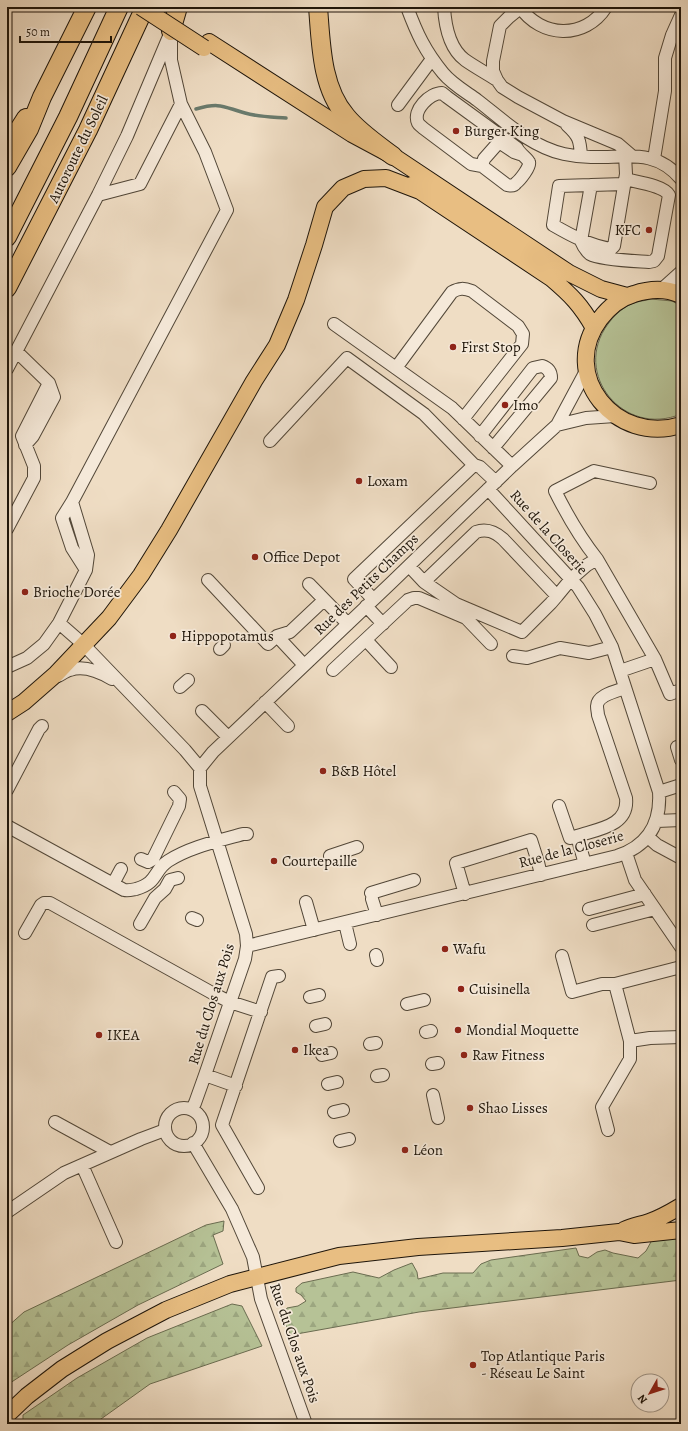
<svg xmlns="http://www.w3.org/2000/svg" width="688" height="1431" viewBox="0 0 688 1431" font-family="Alegreya,serif">
  <defs>
    <pattern id="forest-firs" width="22" height="20" patternUnits="userSpaceOnUse"><rect width="22" height="20" fill="#b6c296"/><path d="M5 1l3.5 6h-7zM16 11l3.5 6h-7z" fill="#9ca680"/></pattern>
  </defs>
  <rect width="100%" height="100%" fill="#efddc4"/>
  <filter id="stains"><feTurbulence type="fractalNoise" baseFrequency=".005" numOctaves="4"/><feColorMatrix values="0 0 0 0 .2 0 0 0 0 .09 0 0 0 0 .02 0 0 0 .5 -.17"/></filter>
  <radialGradient id="worn" r=".72"><stop offset=".6" stop-color="#630" stop-opacity="0"/><stop offset="1" stop-color="#630" stop-opacity=".3"/></radialGradient>
  <path fill="#b6c296" stroke="#6a6c50" d="M651 299 672 301 681 306V414C624 438 571 374 608 324 614 316 621 309 631 304 637 301 645 301 651 299Z"/>
  <path fill="url(#forest-firs)" stroke="#6a6c50" d="M224 1221 223 1231 213 1235 223 1264 138 1305 68 1345 7 1385V1327L24 1312 206 1225Z
    M681 1236V1280L419 1312 291 1335C286 1325 281 1318 287 1308L298 1306 306 1301 301 1295 296 1292V1288L302 1283 353 1272 379 1278 394 1270 412 1263 417 1272 418 1279 443 1273H473L481 1264 491 1260 576 1248 579 1256 588 1258 597 1252 605 1250 613 1253 638 1258 646 1251 652 1240Z
    M232 1304 242 1306 262 1346 150 1384 94 1424H25L23 1423V1415L77 1378 147 1338Z"/>
  <g fill="none" stroke-linecap="round" stroke-linejoin="round">
    <path stroke="#697a6c" stroke-width="3.5" d="M196 109C221 102 223 107 245 113 258 117 273 117 286 118"/>
    <g stroke="#524738" stroke-width="14">
      <path id="minor" d="M407 7C417 34 425 51 443 73 452 84 466 92 477 100 503 120 531 147 564 154 573 156 582 157 591 157 626 158 655 148 681 179
        M444 7C445 25 449 48 465 60 475 67 486 73 497 80
        M520 7C541 38 585 40 606 7
        M520 8 509 17 500 26 493 61V71L497 80 502 87 518 97 563 121 618 144 632 156
        M398 105 432 59
        M567 125C579 136 580 140 581 156
        M654 159 665 91V58L672 35 681 15
        M482 166 471 164 423 128C421 126 419 125 418 123 412 110 430 93 442 93L447 97 517 148C519 153 528 159 529 162 531 166 520 180 516 183 514 186 511 186 507 185L482 166 484 159 499 142 514 152 520 154
        M624 184 559 186 553 225C572 236 589 245 611 249L614 246 626 174 625 155
        M591 185 581 241C583 246 585 250 590 254 601 260 635 261 649 262L654 261 658 256 669 195C663 185 636 182 625 179
        M98 195 140 184 181 104
        M661 290 681 272
        M334 324 452 408 512 466
        M396 368 452 292C459 288 464 288 472 291L518 326 523 334 522 344 463 419
        M7 369 98 195 127 136 170 34
        M557 425 586 418 615 416
        M480 436 533 368 542 366C548 368 551 372 551 378L493 448
        M270 441 347 358 424 414 474 465 480 467 496 482
        M25 445 33 436 54 397 49 383
        M650 483 594 471 555 491C567 515 581 539 597 559L655 659 670 694 681 690
        M72 502 62 518 72 548 86 570
        M7 529 34 478V466L22 436 49 383 16 351
        M409 566 424 582 476 532C487 528 495 532 503 539L557 596 571 579 587 565 597 559
        M208 580 268 644 277 636 290 632 324 600
        M424 582 456 604 522 632 551 603 557 596
        M309 584 348 624
        M373 599 354 579 474 465
        M366 606 383 624
        M59 623 83 644 185 750 200 768
        M277 636 304 665
        M366 640 391 667
        M220 649 224 645
        M513 656 527 658 560 648 589 653 612 647
        M7 667 27 658 44 644 59 623 86 570 88 555 72 502 227 210 205 152 181 104 171 60V31
        M333 670 408 600 414 598H419L466 618 491 644
        M620 671 655 659
        M58 676C62 674 66 671 70 670 84 665 100 672 112 679
        M180 687 188 680
        M265 702 288 726
        M202 711 228 737
        M677 747 681 760
        M7 790 39 729 42 726
        M659 792 681 785
        M559 806 570 838 577 836
        M657 821 681 820
        M7 826 124 890C128 891 131 890 136 889 158 883 153 871 168 861 190 847 218 841 243 834H247
        M648 837 657 845 681 858
        M626 853 635 880 681 947
        M330 856 357 847
        M141 859 148 862 153 859 179 806 180 799 174 792
        M585 864 577 836C598 829 629 826 626 798L598 715C598 713 597 709 597 706 597 695 617 691 625 688
        M113 884 121 869
        M371 893 414 880
        M465 894 456 863 531 840 538 862 541 875
        M372 899 377 915
        M306 902 314 930
        M589 909 645 894
        M192 918 197 920
        M345 923 350 944
        M140 924 155 898 165 889 170 880 178 878
        M593 925 655 909
        M25 933 41 905 44 903H50L214 994 230 1002 261 1012
        M247 946 617 856C648 846 661 824 659 792L612 647 595 614 578 587 488 489
        M376 955 377 960
        M562 956 572 992 602 984H615
        M310 997 319 995
        M407 1004 424 1000
        M316 1026 325 1024
        M426 1032 431 1031
        M630 1041 650 1038 681 1037
        M370 1044 376 1043
        M322 1055 331 1053
        M432 1064 438 1063
        M205 1075 236 1086
        M377 1076 383 1075
        M328 1084 337 1082
        M433 1095 438 1118
        M165 1127a19 19 0 1 1 38 0a19 19 0 1 1-38 0Z
        M192 1109 195 1103 205 1075 245 959 247 946 246 934 200 786V768L213 752 391 583 512 466 557 425 587 369
        M334 1112 343 1110
        M55 1122 110 1152
        M608 1130 602 1107 630 1059V1041L615 984 681 967
        M340 1141 349 1139
        M193 1143 232 1209 253 1257 261 1299 306 1424
        M82 1165 116 1242
        M258 1188 222 1125 272 977 279 976
        M7 1212 64 1173 141 1139 165 1130"/>
    </g>
    <g stroke="#1e150a" stroke-width="18">
      <path id="major" d="M209 42 352 134 393 156 569 273 601 289 627 296
        M411 185 551 278C571 295 581 305 594 328
        M681 295C666 288 649 289 634 294 620 298 609 307 600 319 558 375 616 446 681 425
        M7 713 24 702 56 674 109 618 141 575 169 530 254 381 277 345 296 300 314 245 325 207 343 188 364 179 386 178 420 191
        M624 1230C632 1226 640 1225 649 1222 661 1218 671 1212 681 1206
        M7 1415 27 1396 62 1369 107 1341 166 1310 230 1284 339 1256 418 1247 562 1238 619 1232 634 1235 681 1230"/>
    </g>
    <g stroke="#1e150a" stroke-width="20">
      <path id="highway" d="M318 7C321 43 321 87 346 116 359 132 377 144 393 156
        M171 31 178 7
        M7 139 19 129 26 118
        M7 167 29 129 42 97 87 7
        M7 237 68 117 119 7
        M7 288 88 130 145 7"/>
    </g>
    <use href="#minor" stroke="#f5e9d9" stroke-width="12"/>
    <use href="#major" stroke="#e8be82" stroke-width="16"/>
    <use href="#highway" stroke="#e8be82" stroke-width="18"/>
    <g stroke="#1e150a" stroke-width="18" stroke-linecap="butt">
      <path id="major-bridge" d="M141 7 204 48"/>
    </g>
    <use href="#major-bridge" stroke="#e8be82" stroke-width="16"/>
  </g>
  <g fill="#8f2418" stroke="#f5e9d9" stroke-width="1.5">
    <circle cx="456" cy="131" r="4"/>
    <circle cx="649" cy="230" r="4"/>
    <circle cx="453" cy="347" r="4"/>
    <circle cx="505" cy="405" r="4"/>
    <circle cx="359" cy="481" r="4"/>
    <circle cx="255" cy="557" r="4"/>
    <circle cx="25" cy="592" r="4"/>
    <circle cx="173" cy="636" r="4"/>
    <circle cx="323" cy="771" r="4"/>
    <circle cx="274" cy="861" r="4"/>
    <circle cx="445" cy="949" r="4"/>
    <circle cx="461" cy="989" r="4"/>
    <circle cx="458" cy="1030" r="4"/>
    <circle cx="99" cy="1035" r="4"/>
    <circle cx="295" cy="1050" r="4"/>
    <circle cx="464" cy="1055" r="4"/>
    <circle cx="470" cy="1108" r="4"/>
    <circle cx="405" cy="1150" r="4"/>
    <circle cx="473" cy="1365" r="4"/>
  </g>
  <g text-anchor="middle" dominant-baseline="central" stroke-width="3.5" stroke-linejoin="round" paint-order="stroke">
    <g font-size="15" fill="#1e150a" stroke="#f5e9d9" text-anchor="start">
      <text x="464" y="131">Burger King</text>
      <text x="641" y="230" text-anchor="end">KFC</text>
      <text x="461" y="347">First Stop</text>
      <text x="513" y="405">Imo</text>
      <text x="367" y="481">Loxam</text>
      <text x="263" y="557">Office Depot</text>
      <text x="33" y="592">Brioche Dorée</text>
      <text x="181" y="636">Hippopotamus</text>
      <text x="331" y="771">B&amp;B Hôtel</text>
      <text x="282" y="861">Courtepaille</text>
      <text x="453" y="949">Wafu</text>
      <text x="469" y="989">Cuisinella</text>
      <text x="466" y="1030">Mondial Moquette</text>
      <text x="107" y="1035">IKEA</text>
      <text x="303" y="1050">Ikea</text>
      <text x="472" y="1055">Raw Fitness</text>
      <text x="478" y="1108">Shao Lisses</text>
      <text x="413" y="1150">Léon</text>
      <text x="481" y="1356">Top Atlantique Paris<tspan x="481" dy="17">- Réseau Le Saint</tspan></text>
    </g>
    <g font-size="15" fill="#1e150a" stroke="#f5e9d9">
      <text transform="translate(78 149) rotate(-64)">Autoroute du Soleil</text>
      <text transform="translate(549 532) rotate(48)">Rue de la Closerie</text>
      <text transform="translate(366 584) rotate(-44)">Rue des Petits Champs</text>
      <text transform="translate(571 849) rotate(-15)">Rue de la Closerie</text>
      <text transform="translate(211 1004) rotate(-73)">Rue du Clos aux Pois</text>
      <text transform="translate(295 1343) rotate(71)">Rue du Clos aux Pois</text>
    </g>
  </g>
  <rect width="688" height="1431" fill="none" stroke="#efddc4" stroke-width="24"/>
  <rect x="8" y="8" width="672" height="1415" fill="none" stroke="#1e150a" stroke-width="2"/>
  <rect x="12" y="12" width="664" height="1407" fill="none" stroke="#1e150a"/>
  <g transform="translate(650 1393) rotate(231)"><circle r="19" fill="#f5e9d9" stroke="#9f9486"/>
  <path d="M0-3L7 15L0 10L-7 15Z" fill="#8f2418"/>
  <text y="-6" font-size="11" font-weight="bold" text-anchor="middle" fill="#1e150a">N</text>
  </g>
  <path d="M20 36v6h91v-6" fill="none" stroke="#1e150a" stroke-width="2"/>
  <text x="26" y="36" font-size="12" fill="#1e150a" stroke="#f5e9d9" stroke-width="3" paint-order="stroke">50 m</text>
  <rect width="100%" height="100%" filter="url(#stains)"/>
  <rect width="100%" height="100%" fill="url(#worn)"/>
</svg>
